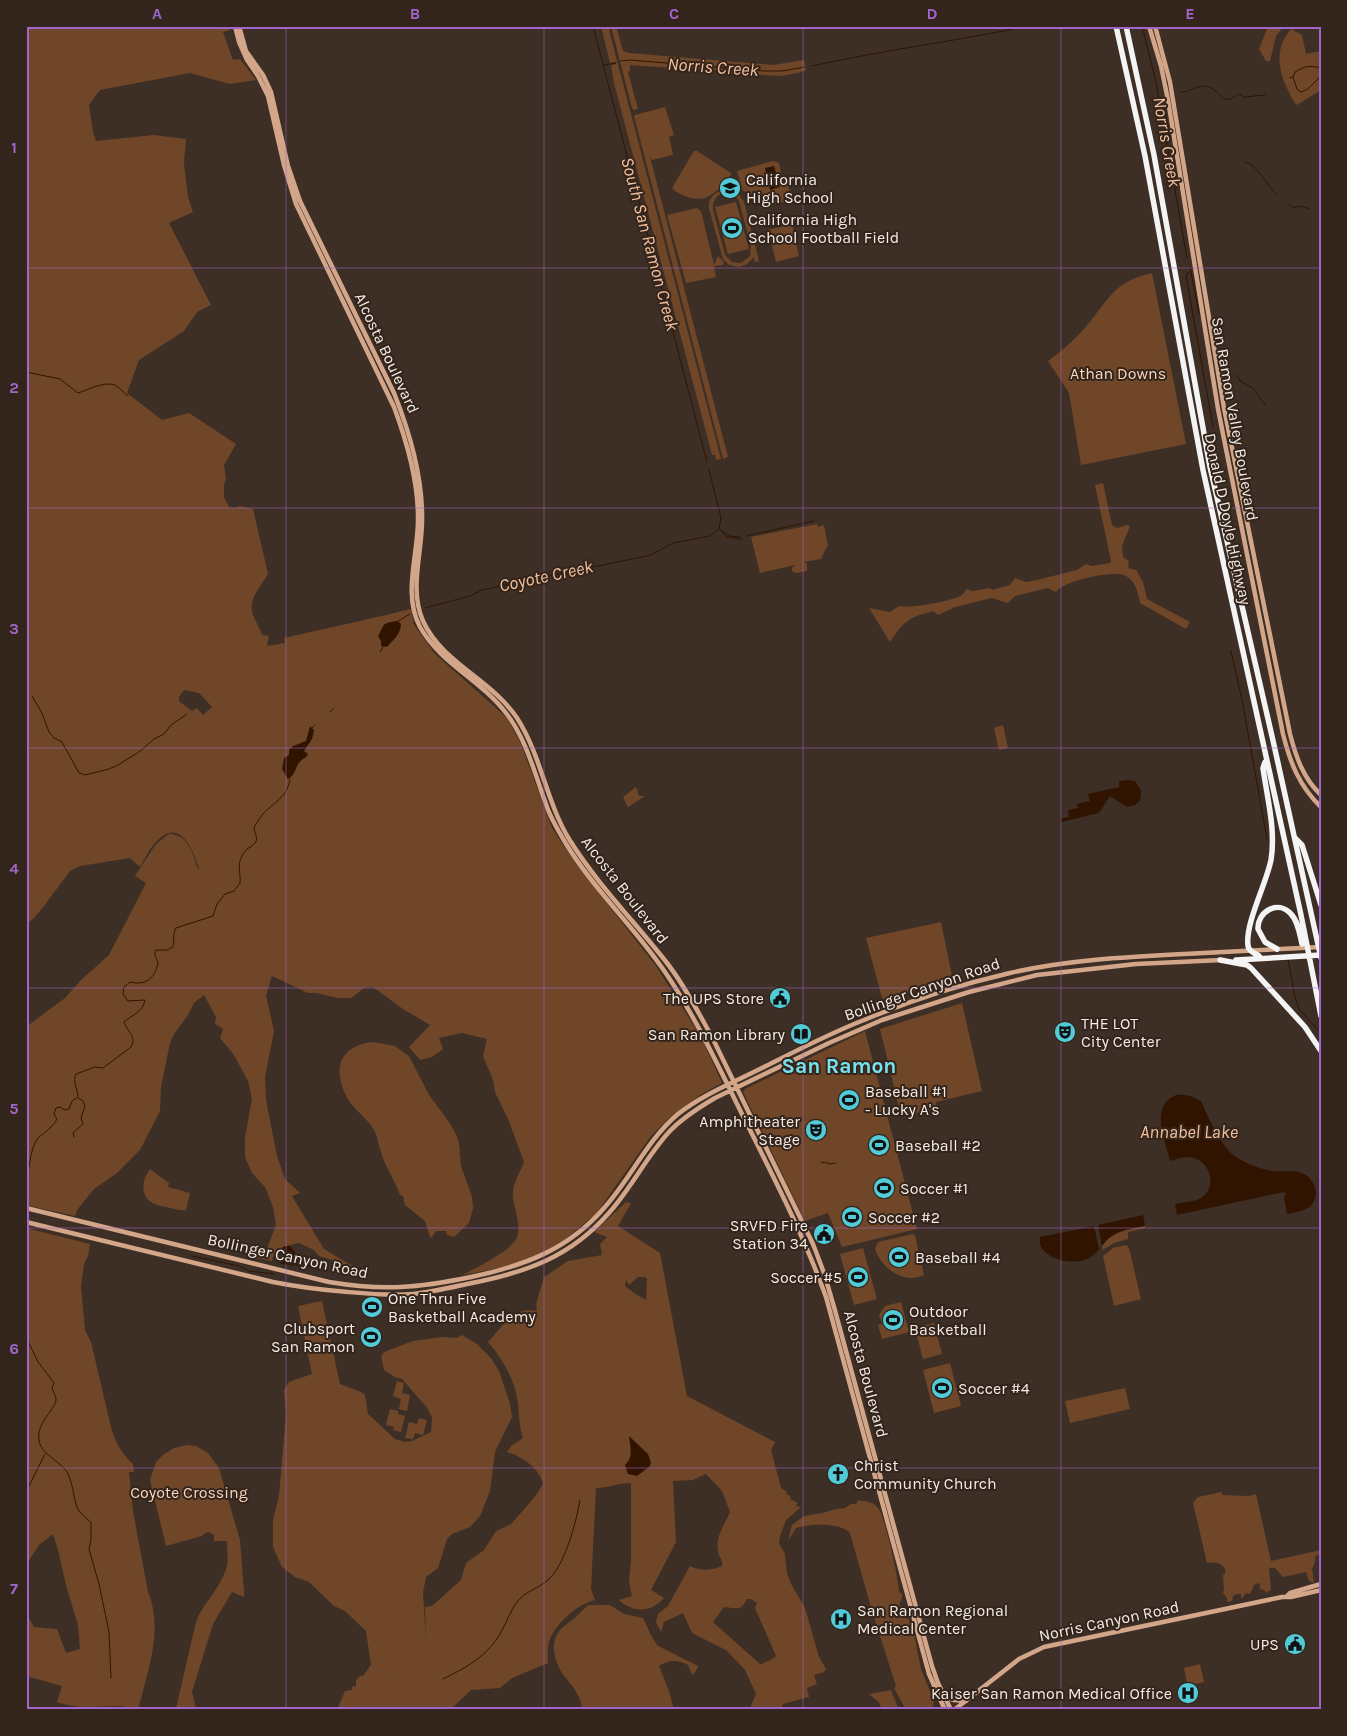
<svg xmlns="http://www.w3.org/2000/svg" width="1347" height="1736" viewBox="0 0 1347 1736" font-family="Karla,sans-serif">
  <rect width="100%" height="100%" fill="#3d2f25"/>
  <path fill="#704628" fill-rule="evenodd" d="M26 26H229L230 30 223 32 233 60 240 59 256 80 230 84 190 73 100 90 89 105 93 132 96 141 154 135 186 139 184 163 188 197 193 212 169 223 211 305 197 312 184 331 139 360 127 393 162 420 189 413 236 444 224 465 226 479 224 485V497L229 507 235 508 240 506 253 509 268 574C260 587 246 601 254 617 256 623 260 628 262 635L269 636 267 646 285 643 284 638 360 621 411 609 414 625 435 654 506 717 521 744 552 828 576 864 656 966 701 1037 722 1083 700 1095 669 1118 651 1136 596 1214 564 1240 542 1253 514 1265 463 1275C476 1267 511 1252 517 1237 522 1223 512 1206 513 1191 514 1182 521 1170 524 1162L508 1119 495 1092 493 1080 483 1056 487 1039 462 1033 439 1038 443 1049 432 1057 420 1060 409 1047 430 1025 403 1009 373 987 364 988 351 998H338L316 993H308L272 976 266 996 274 1031 265 1077 266 1100 277 1156 285 1179 300 1193 292 1196 324 1249 354 1267 353 1269 344 1270 335 1261 319 1256 314 1250 299 1243C288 1245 274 1249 272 1261L256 1258 261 1252 266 1251 276 1225 273 1207 265 1187 252 1173 245 1157V1137L252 1099 248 1081 234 1055 220 1038 223 1029 215 1024 216 1017 204 995 194 1003 188 1015 174 1034 170 1043 161 1087 160 1111 140 1150 117 1173 94 1189 77 1210 75 1216 26 1205V1027L65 998 81 980 109 955 146 883 135 876 156 844 169 834C188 834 193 854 198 869L199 868C192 847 179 816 155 843 149 849 145 859 140 867L130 858 80 866 70 871 44 906 33 919 26 924ZM184 690 199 693 212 707 203 715 197 708 192 711 179 701V697Z
    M601 26H608L721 459 716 460 715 455H712L614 83 611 65 616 64V62L610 63Z
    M611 26H616L623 51 629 53 773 65 804 60 806 70 798 73 780 76 729 73 728 71 674 66 673 68 630 65V71L628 72 638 109 634 110 632 108Z
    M1268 26 1283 27 1276 36 1270 61H1266L1259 49Z
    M1291 29 1302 35 1306 54 1321 51V90L1297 105C1294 102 1291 97 1289 92 1278 71 1274 49 1291 29Z
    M665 107 674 135 669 137 673 155 652 160 650 157 728 457 723 459 634 116 635 115Z
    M694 151H697L731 173V175C716 191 709 205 685 196 680 194 675 192 672 188Z
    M773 161 779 163 783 182 787 181 792 200 761 208V200L757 196 743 191 737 171Z
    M725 189 737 192 744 202 759 261 755 262 754 257 747 264 739 267 729 265 723 259 709 208V202L714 194ZM725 192 734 195 739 201 751 246 750 256 741 263 732 262 725 255 713 210C712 201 716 195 725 192Z
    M736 202 749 249 728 254 715 207Z
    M697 208 701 211 714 265 718 256 724 262 723 265 714 266 716 277 686 283 667 215Z
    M792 224 799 256 776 262 768 230Z
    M1152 273 1186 444 1081 465 1069 393 1048 361C1062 351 1074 340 1085 328 1109 300 1112 282 1152 273Z
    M1103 483 1112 525 1117 528 1127 525 1130 526 1122 546 1123 557 1129 561 1128 567 1131 569 1136 570 1143 582 1147 599 1190 622 1186 629 1140 603C1138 593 1136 582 1126 576 1114 569 1063 581 1056 592L1048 588 1015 596 1008 603 992 598 955 607 938 615 933 611C908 618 905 620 890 642L869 608 890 612 899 606C909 609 953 601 962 595 964 593 965 591 967 589L973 591 990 588 992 590 1010 585 1015 578 1026 582 1037 580 1077 570 1086 564 1092 566 1110 563 1111 561 1095 485Z
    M817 524 818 527 824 525 828 546 825 550 821 559 804 562 807 564V571L796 573 792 571V568L795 565 760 573 751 537Z
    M1003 725 1008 748 999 750 994 728Z
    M636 787 639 796H645L628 807 623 797Z
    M941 922 952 976 889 1001 885 1000 882 998 866 938Z
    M962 1003 982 1091 936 1102 937 1109 901 1116 880 1029Z
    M865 1031 917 1229 842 1247 828 1213 805 1221 743 1092 745 1089Z
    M373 1042 395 1046 409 1056 429 1095 449 1122 456 1134 459 1143 461 1166 472 1197 473 1208 469 1223 454 1237 447 1235 446 1231H436L432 1237H430L425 1221 405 1205 403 1196 400 1195C395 1180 385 1167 381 1152 378 1145 378 1136 374 1130 368 1119 356 1111 349 1101 332 1072 337 1046 373 1042Z
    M150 1169 169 1183 168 1187 190 1193 186 1210C181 1211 175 1209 170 1208 164 1206 156 1206 151 1202 139 1194 143 1178 150 1169Z
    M626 1202 631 1203 618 1226 660 1253 687 1396 775 1442 771 1450 781 1488 787 1492 786 1493 791 1497 790 1499 798 1503 796 1506 801 1507 786 1520 780 1536 779 1543 785 1554 787 1573 791 1584 805 1608 819 1657 826 1669 824 1672 814 1675 817 1684 807 1688 809 1697 783 1704 780 1710H749L756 1694 745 1670 726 1650 692 1633 683 1613 664 1622 661 1632 656 1622 658 1614 668 1606 690 1566C700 1571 711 1571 722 1566 723 1559 719 1558 718 1551 715 1537 725 1524 730 1512L722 1491 706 1474 693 1480 673 1481 676 1542 651 1590 664 1598C651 1613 633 1613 619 1600L632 1596 629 1582 631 1560V1483C618 1483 608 1488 596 1488L591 1589 595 1600C577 1604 554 1625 549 1642 547 1648 548 1657 548 1663L512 1678 500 1688 471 1690 450 1710H337L345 1691 352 1690V1687L356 1686V1680L360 1676H363L371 1665 366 1631 345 1611 334 1606 309 1582 295 1577 282 1567 273 1547V1520L279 1496 286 1414 284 1390 289 1382 312 1374 298 1306 322 1301 340 1384 361 1392 365 1395 368 1414 395 1439 405 1442 412 1441 431 1432 432 1418 428 1409 402 1379 395 1377 384 1370 381 1356 384 1352 413 1341 442 1337 457 1338 462 1335 477 1344 491 1358 499 1371 510 1404 512 1417 495 1452 490 1491 480 1516 470 1527 452 1534 447 1539 438 1568 426 1577 423 1593 426 1640 395 1673 426 1640 425 1607 432 1606 461 1580 466 1563 484 1550 496 1531 511 1524 534 1498 543 1484C540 1469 522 1456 507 1452L511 1446 523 1438C518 1425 520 1412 517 1398 514 1378 501 1357 488 1342 503 1326 513 1306 537 1311L536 1304 544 1277 568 1261 602 1255 600 1244 607 1237 594 1232ZM638 1277H645L647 1279 646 1300 634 1293 625 1286 626 1280 629 1285ZM747 1599H751L757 1603 755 1608 776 1656 774 1658 762 1664H760L713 1622 724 1607C736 1608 740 1612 747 1599Z
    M1145 1226 1146 1228 1128 1232V1239L1114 1243 1103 1250 1102 1246C1112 1231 1129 1229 1145 1226Z
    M26 1228 90 1244 88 1256 84 1264 81 1287 85 1330 91 1342 112 1431C117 1445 122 1454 133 1464L134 1472H129L133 1511 148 1592C164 1630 147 1673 138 1710 132 1710 126 1706 119 1706 96 1706 80 1710 57 1702L62 1686 26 1676V1613L34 1627 57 1629 66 1653 80 1649 78 1625 66 1585 59 1554 53 1534 39 1545 26 1565Z
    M913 1234 915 1236 924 1275C904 1285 881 1268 875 1249L878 1242Z
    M1126 1245 1128 1247 1130 1252 1141 1299 1114 1306 1103 1256 1113 1248Z
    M863 1248 877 1299 854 1305 840 1254Z
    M901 1302 909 1332 882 1339 878 1325 882 1324 879 1315 885 1306Z
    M934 1323 942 1354 923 1359 915 1328Z
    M950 1363 961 1406 934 1413 923 1370Z
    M397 1381 404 1383 402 1393 410 1395 407 1411 399 1409 401 1399 393 1396Z
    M1125 1388 1130 1409 1070 1423 1065 1401Z
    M390 1409 398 1411V1414L405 1416 401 1432 393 1430 394 1427 386 1425Z
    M419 1418 427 1420 423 1435 415 1433 413 1439 405 1438 409 1422 417 1424Z
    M187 1445 196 1446 208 1453 219 1468 240 1540 244 1592V1597L232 1592 213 1624 192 1692 196 1709 193 1710 176 1708 196 1622C203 1603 220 1589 226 1569 229 1561 227 1550 227 1541H214V1535L209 1532 205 1533 202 1536 166 1546 150 1480 156 1462 163 1455 174 1448Z
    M1222 1492V1495L1249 1496 1256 1494 1271 1561 1321 1550V1556L1316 1555 1314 1565 1312 1568 1314 1583 1309 1581 1306 1572 1283 1577 1275 1568H1269L1271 1590 1266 1593 1264 1590 1260 1589V1585L1259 1583 1254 1585 1250 1594 1246 1593 1241 1599V1594H1237L1233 1596 1232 1601 1227 1602V1598L1223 1593 1224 1589 1223 1575 1225 1574V1569C1220 1562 1215 1562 1207 1563L1193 1503 1198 1497Z
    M858 1500C867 1502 873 1501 878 1508 885 1516 899 1580 899 1592L902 1594V1597L899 1606H903V1615L909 1620 914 1634 921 1669 934 1701 932 1710H906L894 1688 896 1686 872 1611 850 1533C839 1522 810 1524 796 1528L788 1541 792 1525 804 1516 823 1513 836 1509 845 1508 851 1504H856Z
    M589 1605H610L624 1614 643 1618 652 1637 658 1646 698 1666 696 1671 692 1675 688 1665C677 1660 670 1659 659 1666L669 1691 674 1710H582C581 1694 571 1685 562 1673 555 1662 550 1644 558 1633 562 1626 569 1623 575 1618 580 1613 584 1608 589 1605Z
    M1200 1664 1204 1682 1191 1685 1190 1682 1187 1683 1184 1668Z
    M891 1690 899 1710H882L879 1702 869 1694Z"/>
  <path fill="#311400" d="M774 166 780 187 770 190 765 168Z
    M398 621 401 624C401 634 393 640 387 647L381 646V641L378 636C385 624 381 623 398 621Z
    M310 726 314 730 312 739 304 751 308 754 306 757C293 764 298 774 288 779L282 769 284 758 289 755V750L293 746 306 741Z
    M1130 780 1135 781 1141 790 1140 801 1135 805 1127 807 1110 796 1099 813 1061 822 1060 819 1069 817 1068 810 1078 808 1077 804 1090 801 1088 794 1119 787V781Z
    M1176 1095C1186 1094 1192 1096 1201 1101 1209 1118 1220 1146 1236 1157 1245 1163 1257 1168 1268 1170 1285 1174 1303 1165 1313 1183 1315 1187 1317 1193 1315 1198 1312 1211 1297 1212 1287 1214L1284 1197 1286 1194 1284 1192 1177 1215 1175 1204C1183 1202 1194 1202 1201 1198 1218 1188 1210 1161 1193 1158 1185 1156 1177 1159 1170 1161 1165 1140 1149 1106 1176 1095Z
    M1143 1215 1145 1226C1129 1229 1112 1231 1102 1246L1098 1225Z
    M1094 1226 1099 1249C1086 1272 1035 1261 1040 1237Z
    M285 1246H290L295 1252V1257L300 1260 309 1261 311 1267 281 1264 278 1261 279 1258 285 1256 280 1253V1249Z
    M629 1436 648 1454 651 1463 649 1467 637 1476 628 1474 625 1465C634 1456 630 1448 629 1436Z"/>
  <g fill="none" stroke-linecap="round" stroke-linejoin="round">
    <path stroke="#311400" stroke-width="1" d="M593 26 707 462
      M1142 26 1156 82 1187 258
      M621 61 630 60 764 71H782L805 67
      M604 65 616 63
      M812 66C884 50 957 41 1028 26
      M1293 77 1297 89 1301 92 1308 89 1321 76
      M1290 78 1293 77 1295 72C1306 66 1308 65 1321 68
      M1181 92C1190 93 1198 83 1209 87 1223 93 1220 107 1239 94L1244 97 1265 95
      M1245 162C1258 165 1267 186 1276 194
      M1289 204 1293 208 1301 206 1309 209
      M1190 267 1199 313 1201 315
      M1190 272 1187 273 1186 276 1213 427
      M26 372 60 379 78 393C87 390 105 381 115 385 119 387 124 393 128 396
      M1237 375 1240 381 1253 388 1265 405
      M719 529 729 536 740 537
      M722 532 727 537 741 539
      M746 536 814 521
      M425 608 470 596 482 590 651 555 673 543 710 536 719 529 721 518 709 470
      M398 621 410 614
      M1231 651 1242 700 1267 839
      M380 652 383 647
      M32 696 41 711 49 732 54 738 62 742 79 773 85 775 109 769 118 765 139 752 154 739 164 734 171 725 187 714
      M330 712 333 709
      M312 728 315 725
      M1288 960 1295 997 1299 1009 1318 1030
      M78 1097C78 1089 72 1081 76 1074L95 1067 103 1068 131 1047C137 1036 127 1032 124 1022 132 1015 143 1012 145 1000L128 1001 123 994 124 987 130 982C146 986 155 978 158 963 157 958 153 955 156 950H167L173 947C175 940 172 935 176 928L213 916 217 904 225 894 234 891 240 883C241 870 235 864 246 850 248 848 253 846 255 843 259 838 254 833 254 828 255 825 260 818 262 815 273 802 288 798 290 779
      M74 1137 73 1133 83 1124 81 1118 85 1106 83 1101 78 1098
      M821 1162 825 1163
      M826 1162 828 1163
      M828 1164 836 1163
      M26 1188C28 1176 30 1147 38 1138 45 1132 53 1127 57 1119L54 1114 56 1108 60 1107 65 1110 69 1109 72 1101 77 1098
      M192 1256 239 1266 249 1271 274 1274
      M26 1337 38 1362 54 1383 52 1388C53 1391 56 1396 56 1399 57 1408 36 1422 39 1440 40 1454 61 1461 68 1474 74 1486 73 1501 79 1511 82 1515 87 1519 91 1522V1540L89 1549 99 1584 109 1632 111 1678
      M26 1492 45 1454
      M443 1679C467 1667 488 1656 501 1632 507 1622 510 1611 517 1602 525 1591 538 1589 548 1580 565 1565 576 1523 580 1500"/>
    <path stroke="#d3a689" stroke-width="4.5" d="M235 26 239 42 247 60 258 76 268 96 284 165 296 204 394 407C407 442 418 480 418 517 419 553 402 593 420 627 441 664 481 680 506 713 527 740 535 775 547 807 552 821 560 834 568 847 596 892 636 929 665 972 697 1019 720 1070 745 1120 774 1178 804 1236 826 1297L929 1674 945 1710
      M239 26 246 51 263 75 271 92 288 166 300 201 394 393C410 433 423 478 422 521 422 554 409 589 423 621 442 663 492 680 517 718 541 755 546 801 569 839 597 884 635 922 667 963 685 986 698 1012 712 1037L813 1244 824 1273 834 1307 932 1666 938 1683 951 1710
      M1149 26 1161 66 1168 100 1218 409 1283 734C1290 762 1299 786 1321 807
      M1155 26 1170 82 1224 408 1290 734C1296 757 1303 778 1321 795
      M26 1208 329 1282C383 1291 418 1288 471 1277 523 1266 568 1250 604 1208 631 1178 647 1140 678 1114 702 1095 732 1083 760 1069 794 1052 828 1034 864 1020 909 1001 962 984 1010 973 1067 960 1126 957 1184 954 1230 952 1275 949 1321 947
      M26 1222 273 1282C298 1287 323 1290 348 1292 370 1294 391 1296 413 1294 433 1292 453 1287 472 1283 527 1272 570 1257 608 1214 631 1189 646 1157 669 1132 682 1118 698 1108 715 1098L829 1043 882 1020 969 992 1037 975 1136 964 1222 960
      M1287 1596 1290 1593 1321 1584
      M944 1697 954 1700 966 1701
      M954 1710 1019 1659 1044 1647 1282 1597H1291L1321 1590"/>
    <path stroke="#f4f4f4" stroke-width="5.5" d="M1116 26 1145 156 1203 470 1301 915 1321 1016
      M1126 26 1154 155 1210 467 1274 745 1321 958
      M1295 838 1302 845 1321 905
      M1277 949 1265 942 1258 929C1257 912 1278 899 1291 914 1298 921 1300 935 1302 944
      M1259 956C1255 953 1249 952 1248 946 1245 923 1266 885 1271 860 1276 830 1267 797 1263 768L1265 762
      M1220 960 1247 965 1251 968 1305 1027 1321 1051
      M1236 960 1321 955"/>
  </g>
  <path fill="none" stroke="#a066ca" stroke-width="1" stroke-opacity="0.55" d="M286 26V1710M544 26V1710M803 26V1710M1061 26V1710M26 268H1321M26 508H1321M26 748H1321M26 988H1321M26 1228H1321M26 1468H1321"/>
  <defs>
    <g id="school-disc" transform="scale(1.125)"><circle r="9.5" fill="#52cbd8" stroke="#33251b"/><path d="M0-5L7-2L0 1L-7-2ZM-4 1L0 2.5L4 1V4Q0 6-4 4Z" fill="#111"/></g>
    <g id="stadium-disc" transform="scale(1.125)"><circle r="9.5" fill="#52cbd8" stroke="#33251b"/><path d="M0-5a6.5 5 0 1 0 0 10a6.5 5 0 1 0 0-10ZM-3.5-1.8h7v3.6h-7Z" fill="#111"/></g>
    <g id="civic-disc" transform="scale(1.125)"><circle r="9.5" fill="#52cbd8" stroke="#33251b"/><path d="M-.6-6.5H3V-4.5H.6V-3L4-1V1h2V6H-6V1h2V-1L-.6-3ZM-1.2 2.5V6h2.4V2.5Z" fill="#111"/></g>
    <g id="theatre-disc" transform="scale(1.125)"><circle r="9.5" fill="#52cbd8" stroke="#33251b"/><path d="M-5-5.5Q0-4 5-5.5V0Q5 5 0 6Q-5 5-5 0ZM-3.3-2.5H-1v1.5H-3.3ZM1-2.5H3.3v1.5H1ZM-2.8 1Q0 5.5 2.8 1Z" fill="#111"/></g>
    <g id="library-disc" transform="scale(1.125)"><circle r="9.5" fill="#52cbd8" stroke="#33251b"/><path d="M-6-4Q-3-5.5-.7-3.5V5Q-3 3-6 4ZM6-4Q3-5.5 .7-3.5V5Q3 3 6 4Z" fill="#111"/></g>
    <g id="church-disc" transform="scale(1.125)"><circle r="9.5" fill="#52cbd8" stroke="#33251b"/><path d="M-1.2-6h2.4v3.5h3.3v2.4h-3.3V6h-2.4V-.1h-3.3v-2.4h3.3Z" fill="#111"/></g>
    <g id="hospital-disc" transform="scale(1.125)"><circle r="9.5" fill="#52cbd8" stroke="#33251b"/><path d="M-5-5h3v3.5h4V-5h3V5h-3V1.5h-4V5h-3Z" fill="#111"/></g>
  </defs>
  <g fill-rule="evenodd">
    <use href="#school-disc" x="730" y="188"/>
    <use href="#stadium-disc" x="732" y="228"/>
    <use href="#civic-disc" x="780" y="998"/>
    <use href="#theatre-disc" x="1065" y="1032"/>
    <use href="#library-disc" x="801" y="1034"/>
    <use href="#stadium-disc" x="849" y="1100"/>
    <use href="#theatre-disc" x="816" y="1130"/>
    <use href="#stadium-disc" x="879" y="1145"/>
    <use href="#stadium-disc" x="884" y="1188"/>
    <use href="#stadium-disc" x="852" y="1217"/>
    <use href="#civic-disc" x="824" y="1234"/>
    <use href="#stadium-disc" x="899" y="1257"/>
    <use href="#stadium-disc" x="858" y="1277"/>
    <use href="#stadium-disc" x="372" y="1307"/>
    <use href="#stadium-disc" x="893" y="1320"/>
    <use href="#stadium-disc" x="371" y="1337"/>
    <use href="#stadium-disc" x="942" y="1388"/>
    <use href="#church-disc" x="838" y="1474"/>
    <use href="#hospital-disc" x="841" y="1619"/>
    <use href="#civic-disc" x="1295" y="1644"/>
    <use href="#hospital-disc" x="1188" y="1693"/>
  </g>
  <g text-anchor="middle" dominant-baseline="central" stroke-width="4" stroke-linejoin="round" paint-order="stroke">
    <g font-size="16" fill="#f5ece5" stroke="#33251b" text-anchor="start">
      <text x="746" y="179">California<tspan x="746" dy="18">High School</tspan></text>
      <text x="748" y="219">California High<tspan x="748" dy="18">School Football Field</tspan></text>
      <text x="764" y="998" text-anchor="end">The UPS Store</text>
      <text x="1081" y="1023">THE LOT<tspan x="1081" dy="18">City Center</tspan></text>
      <text x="785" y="1034" text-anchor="end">San Ramon Library</text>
      <text x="865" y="1091">Baseball #1<tspan x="865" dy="18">- Lucky A's</tspan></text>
      <text x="800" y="1121" text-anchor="end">Amphitheater<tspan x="800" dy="18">Stage</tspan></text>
      <text x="895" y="1145">Baseball #2</text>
      <text x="900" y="1188">Soccer #1</text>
      <text x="868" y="1217">Soccer #2</text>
      <text x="808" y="1225" text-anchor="end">SRVFD Fire<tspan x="808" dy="18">Station 34</tspan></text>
      <text x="915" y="1257">Baseball #4</text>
      <text x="842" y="1277" text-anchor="end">Soccer #5</text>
      <text x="388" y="1298">One Thru Five<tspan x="388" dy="18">Basketball Academy</tspan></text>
      <text x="909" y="1311">Outdoor<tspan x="909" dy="18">Basketball</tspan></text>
      <text x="355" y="1328" text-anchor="end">Clubsport<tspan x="355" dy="18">San Ramon</tspan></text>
      <text x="958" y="1388">Soccer #4</text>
      <text x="854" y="1465">Christ<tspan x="854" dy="18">Community Church</tspan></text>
      <text x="857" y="1610">San Ramon Regional<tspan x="857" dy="18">Medical Center</tspan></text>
      <text x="1279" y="1644" text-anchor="end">UPS</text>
      <text x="1172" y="1693" text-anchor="end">Kaiser San Ramon Medical Office</text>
    </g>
    <g font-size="16" fill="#f5ece5" stroke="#33251b">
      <text transform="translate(387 353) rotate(65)">Alcosta Boulevard</text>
      <text transform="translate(1235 419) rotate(80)">San Ramon Valley Boulevard</text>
      <text transform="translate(1228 519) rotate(78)">Donald D Doyle Highway</text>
      <text transform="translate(625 890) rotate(52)">Alcosta Boulevard</text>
      <text transform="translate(922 989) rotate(-19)">Bollinger Canyon Road</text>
      <text transform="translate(288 1256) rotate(12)">Bollinger Canyon Road</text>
      <text transform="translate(866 1374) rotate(75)">Alcosta Boulevard</text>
      <text transform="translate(1109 1621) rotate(-12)">Norris Canyon Road</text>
    </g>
    <g font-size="16" fill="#fbd7bf" stroke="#33251b">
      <text x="1118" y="373">Athan Downs</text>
      <text x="189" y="1492">Coyote Crossing</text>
    </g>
    <g font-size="18" font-style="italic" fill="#f5c09d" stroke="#33251b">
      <text transform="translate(713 67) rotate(4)">Norris Creek</text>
      <text transform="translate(1167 142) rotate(80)">Norris Creek</text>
      <text transform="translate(650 244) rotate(75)">South San Ramon Creek</text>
      <text transform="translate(546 576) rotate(-12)">Coyote Creek</text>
      <text x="1189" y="1132">Annabel Lake</text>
    </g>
    <g font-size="21" font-weight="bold" fill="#77e2ee" stroke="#33251b">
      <text x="839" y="1066">San Ramon</text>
    </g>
  </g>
  <rect width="1347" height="1736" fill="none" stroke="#33251b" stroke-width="55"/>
  <rect x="28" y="28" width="1292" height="1680" fill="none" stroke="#a066ca" stroke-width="2"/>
  <g font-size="16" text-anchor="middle" font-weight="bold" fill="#a066ca">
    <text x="157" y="19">A</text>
    <text x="415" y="19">B</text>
    <text x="674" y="19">C</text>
    <text x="932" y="19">D</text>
    <text x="1190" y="19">E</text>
    <text x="14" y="153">1</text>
    <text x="14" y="393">2</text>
    <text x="14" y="634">3</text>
    <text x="14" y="874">4</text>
    <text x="14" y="1114">5</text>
    <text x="14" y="1354">6</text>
    <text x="14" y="1594">7</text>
  </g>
</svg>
